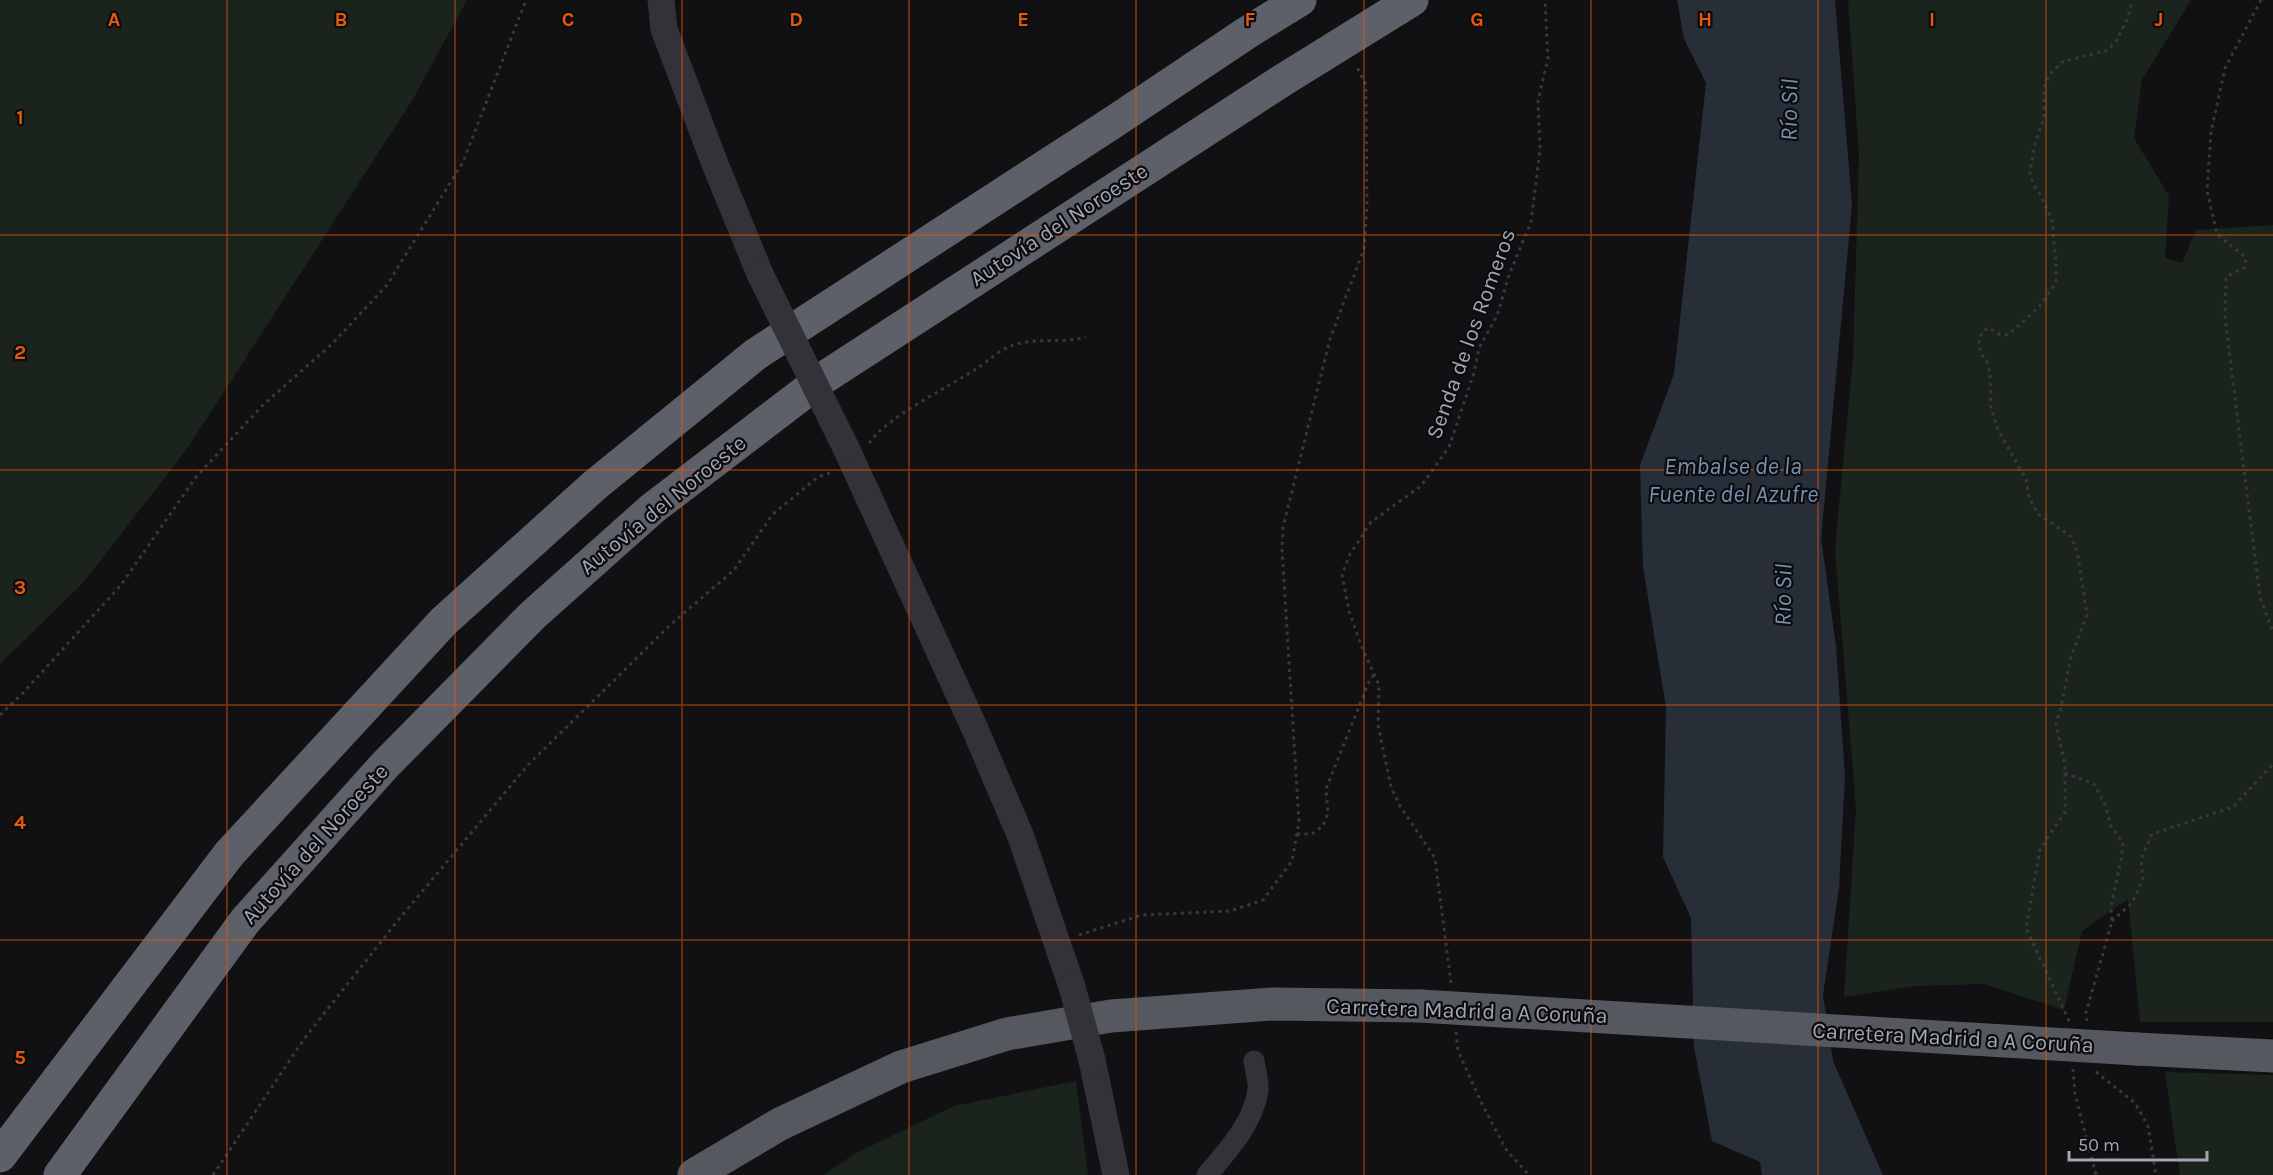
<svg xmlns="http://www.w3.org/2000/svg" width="2273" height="1175" viewBox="0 0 2273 1175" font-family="Karla,sans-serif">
  <rect width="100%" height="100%" fill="#111113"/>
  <path fill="#1b231d" d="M0 0H467L413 99 187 449 83 583 0 664Z
    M1848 0H2191L2142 80 2134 138 2169 196 2165 258 2182 263 2196 230 2273 225V1022H2140L2128 899 2082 931 2064 1010 1984 984 1915 986 1844 997 1856 809 1835 549 1853 358 1859 155Z
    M2165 1072 2273 1075V1175H2180Z
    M1076 1081 1088 1175H824L854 1154 954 1106Z"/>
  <path fill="#272e37" d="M1677 0H1835L1852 205 1821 538 1836 646 1845 776 1839 888 1823 995 1833 1061 1883 1175H1762L1760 1162 1712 1141 1694 1047 1691 918 1663 857 1666 707 1643 567 1640 465 1674 374 1706 83 1684 39Z"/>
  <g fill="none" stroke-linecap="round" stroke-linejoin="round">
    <path stroke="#38393f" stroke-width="3" stroke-dasharray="3 4.5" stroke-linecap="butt" d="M2261 0 2225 68 2211 132 2207 191 2217 234 2246 258 2245 267 2226 277 2225 318 2260 597 2273 632
      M869 443C888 416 949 387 979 367 989 360 1002 348 1014 345 1038 337 1062 344 1086 337
      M0 715 23 693 121 585 196 477 263 405 332 344 387 285 463 162 526 0
      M2065 773 2094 784 2106 807 2111 826 2123 843 2121 860 2111 906 2112 921 2086 1013 2087 1021
      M1297 834H1312L1323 826 1328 813 1326 789 1370 679 1374 675
      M2112 921 2132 903 2143 879 2141 860 2152 834 2233 807 2273 764
      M1079 935 1142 915 1230 911 1263 900 1292 861 1299 822 1282 549 1283 527 1330 339 1364 249 1367 207 1366 85 1356 65
      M1451 983 1435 858 1400 806 1391 787 1378 725 1379 685 1361 645 1349 611 1342 575 1350 554 1371 522 1421 486 1449 447 1474 373 1479 348 1497 316 1509 275 1531 222 1540 150 1538 101 1548 58 1545 0
      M2069 1021 2026 928 2040 849 2065 812V765L2056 723 2061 708 2071 656 2087 615 2078 556 2072 537 2038 514 2029 497 2026 479 1998 430 1991 409 1990 373 1987 362 1980 352 1979 341 1982 332 1988 328 1999 334 2007 335 2015 329 2040 306 2056 282V264L2052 220 2040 194 2033 184 2030 173 2034 147 2044 118V88L2049 75 2062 62 2108 50 2117 40 2128 17 2132 0
      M1456 1032 1458 1051 1482 1104 1507 1151 1529 1175
      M2073 1069 2075 1094 2096 1175
      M2096 1072 2135 1103 2148 1126 2156 1175
      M213 1175 304 1039 395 924 528 765 669 626 734 570 773 514 818 477 832 472"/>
    <path stroke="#323238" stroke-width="21" d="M1207 1175C1228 1150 1253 1124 1258 1090 1259 1081 1255 1070 1254 1061"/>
    <path stroke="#323238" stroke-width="27" d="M661 0 664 29 715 164 760 274
      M846 448 975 729 1021 837 1072 987
      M1092 1060 1116 1175"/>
    <path stroke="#565860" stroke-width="33" d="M2137 1049 2273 1056
      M694 1175 780 1124 901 1067 1007 1034 1111 1016 1273 1004 1420 1006"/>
    <path stroke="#5e6069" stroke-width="33" d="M0 1156 229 854 444 621 595 485 756 354 1112 123 1248 32 1300 0
      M60 1175 245 921 385 765 533 615 653 508 822 379 1283 80 1412 0"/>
    <path stroke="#323238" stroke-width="27" d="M760 274 846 448
      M1072 987 1092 1060"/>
    <path stroke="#565860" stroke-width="33" d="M1420 1006 2137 1049"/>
  </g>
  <path fill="none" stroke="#e8590c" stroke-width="1.5" stroke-opacity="0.55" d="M227 0V1175M455 0V1175M682 0V1175M909 0V1175M1136 0V1175M1364 0V1175M1591 0V1175M1818 0V1175M2046 0V1175M0 235H2273M0 470H2273M0 705H2273M0 940H2273"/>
  <g text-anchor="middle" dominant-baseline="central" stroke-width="4.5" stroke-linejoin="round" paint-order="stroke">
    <g font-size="22" fill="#a2a5b4" stroke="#0c0c0e">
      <text transform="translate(1059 225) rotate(-33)">Autovía del Noroeste</text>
      <text transform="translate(1471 334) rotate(-70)">Senda de los Romeros</text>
      <text transform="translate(663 505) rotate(-39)">Autovía del Noroeste</text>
      <text transform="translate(315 844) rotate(-48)">Autovía del Noroeste</text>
      <text transform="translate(1467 1011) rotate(2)">Carretera Madrid a A Coruña</text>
      <text transform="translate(1953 1038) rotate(3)">Carretera Madrid a A Coruña</text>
    </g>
    <g font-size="24" font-style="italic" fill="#768fb2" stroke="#0c0c0e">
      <text transform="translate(1789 110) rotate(-89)">Río Sil</text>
      <text x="1733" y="466">Embalse de la<tspan x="1733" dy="28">Fuente del Azufre</tspan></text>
      <text transform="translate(1783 595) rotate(-89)">Río Sil</text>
    </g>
  </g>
  <g font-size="20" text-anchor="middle" font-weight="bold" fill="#e8590c" stroke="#0c0c0e" stroke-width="4.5" stroke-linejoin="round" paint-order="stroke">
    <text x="114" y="26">A</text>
    <text x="341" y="26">B</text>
    <text x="568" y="26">C</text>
    <text x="796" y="26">D</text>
    <text x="1023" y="26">E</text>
    <text x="1250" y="26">F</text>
    <text x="1477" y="26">G</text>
    <text x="1705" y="26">H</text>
    <text x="1932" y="26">I</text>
    <text x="2159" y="26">J</text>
    <text x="20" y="124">1</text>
    <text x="20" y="359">2</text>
    <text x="20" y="594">3</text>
    <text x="20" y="829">4</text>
    <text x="20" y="1064">5</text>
  </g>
  <path d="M2069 1151v9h138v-9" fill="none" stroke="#a2a5b4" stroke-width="3"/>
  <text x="2078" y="1151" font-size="18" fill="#a2a5b4" stroke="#0c0c0e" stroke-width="4.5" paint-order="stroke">50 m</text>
</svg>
